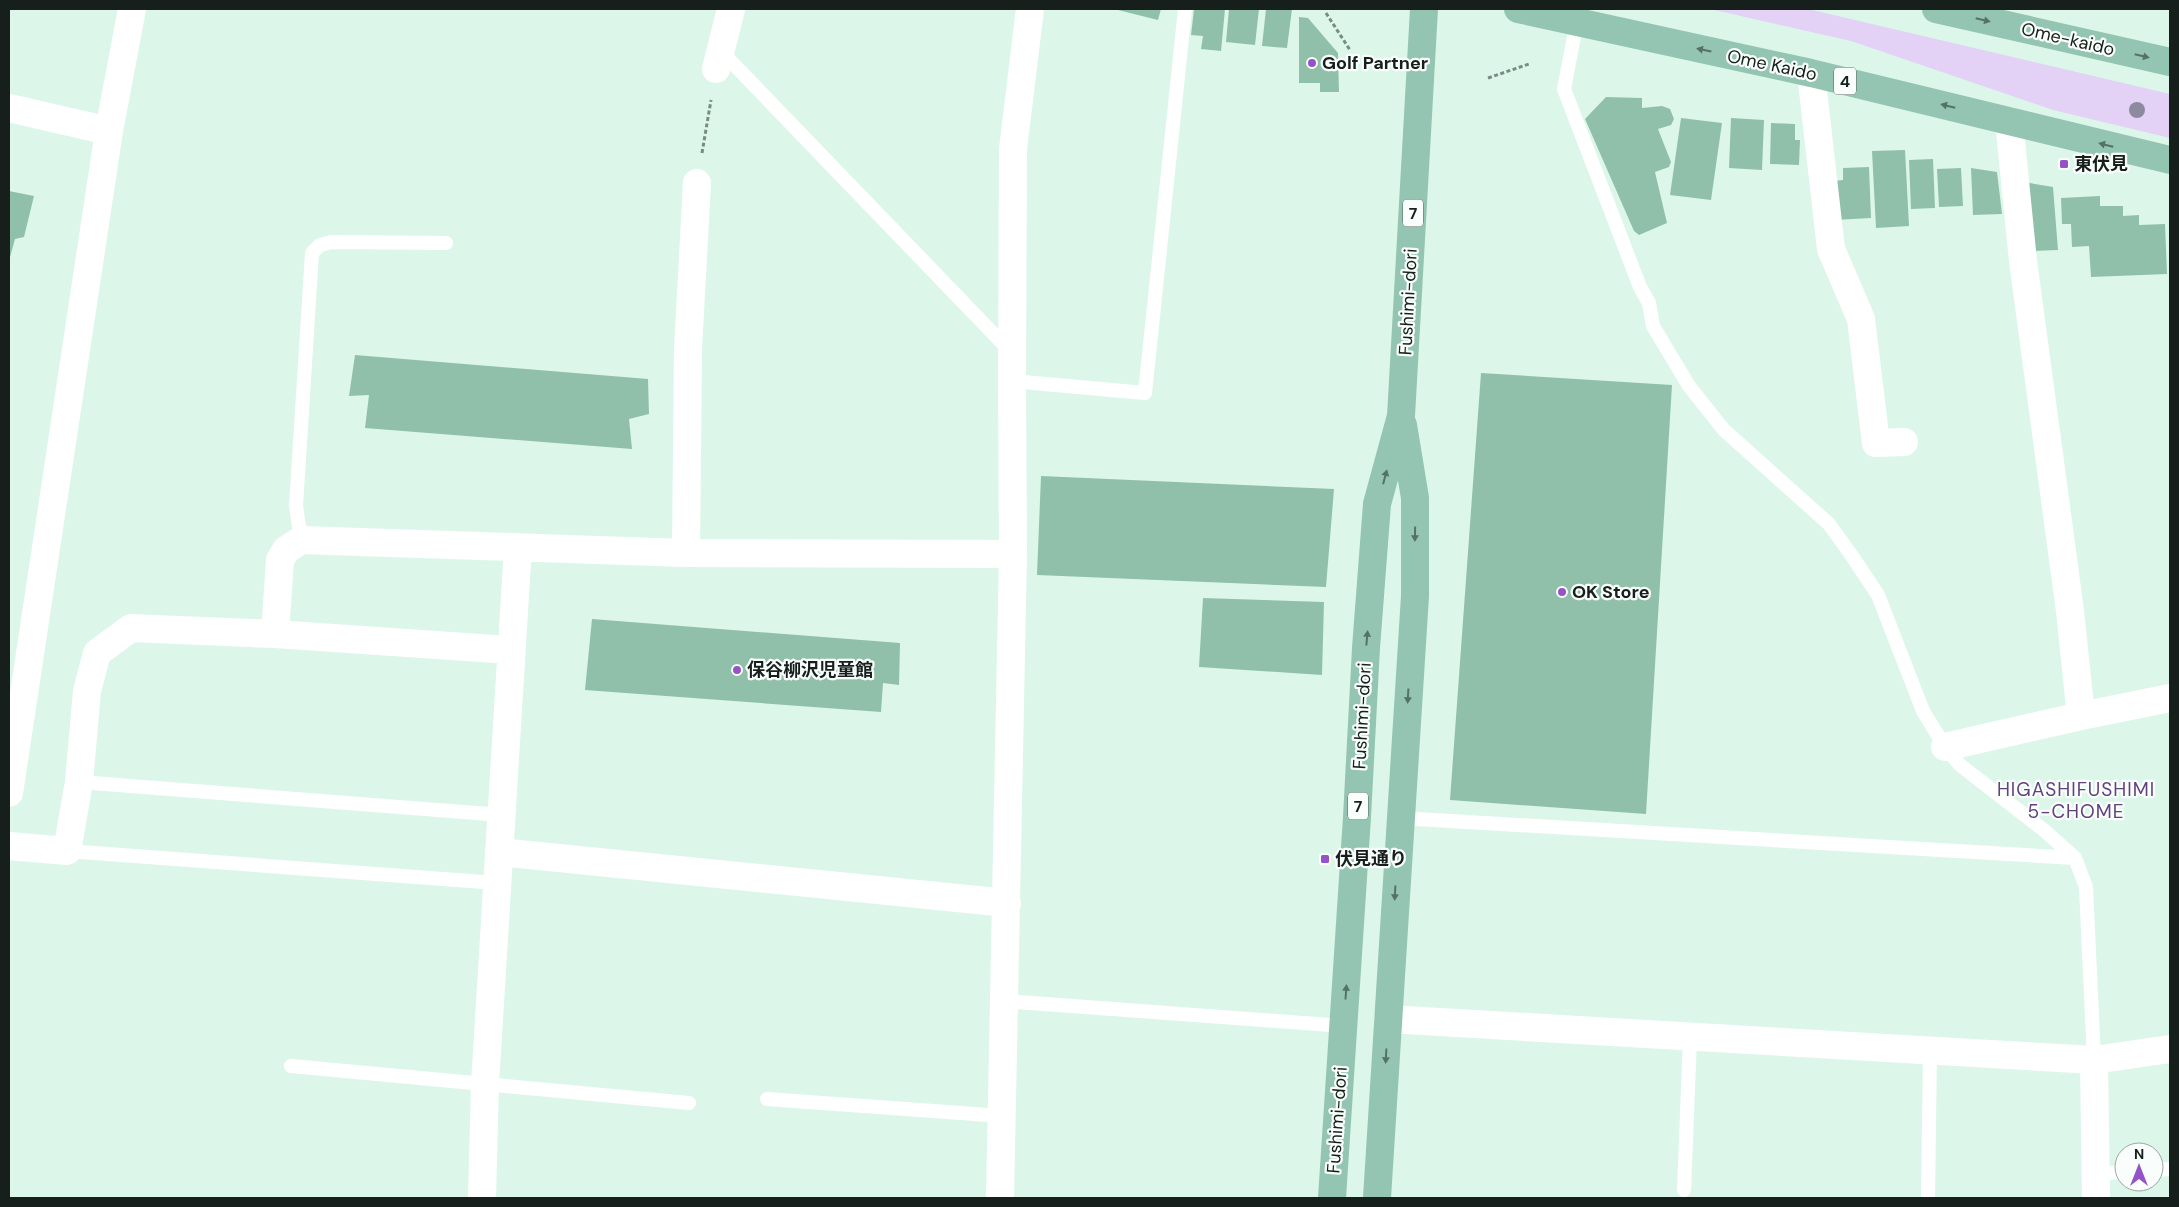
<svg xmlns="http://www.w3.org/2000/svg" width="2179" height="1207" viewBox="0 0 2179 1207" font-family="'DM Sans','Noto Sans JP',sans-serif">
  <rect width="100%" height="100%" fill="#dcf7ea"/>
  <path fill="#e3d1f6" d="M1710 9H1808L2170 94V138L2053 110 1851 41Z"/>
  <path fill="#90c0aa" d="M1114 9H1161L1158 20Z
    M1194 9H1225L1221 51 1201 49 1203 36 1191 35Z
    M1229 9H1259L1255 45 1226 42Z
    M1266 9H1292L1287 48 1262 46Z
    M1299 17 1308 18 1338 53 1339 92H1320V83H1299Z
    M1606 97 1642 98V108L1662 106 1670 109 1674 119 1671 125 1658 129 1671 162 1669 167 1655 172 1667 223 1639 235 1634 231 1585 119Z
    M1681 118 1722 123 1711 200 1670 195Z
    M1731 118 1764 120 1762 170 1729 168Z
    M1771 123 1795 124V140H1800L1799 165 1770 164Z
    M1905 150 1909 226 1876 228 1872 151Z
    M1933 159 1935 208 1911 209 1909 160Z
    M1869 167 1871 218 1835 220 1834 181 1843 180V168Z
    M1961 168 1963 206 1939 207 1937 169Z
    M1971 168 1997 172 2002 214 1973 215Z
    M2024 182 2053 187 2058 250 2029 251Z
    M9 191 34 196 24 237 15 239 9 261Z
    M2100 196V206H2123V216L2139 215V225L2165 224 2167 274 2091 277 2089 246 2072 247 2071 224H2062L2061 198Z
    M355 355 648 379 649 414 629 419 632 449 365 428 369 395 349 396Z
    M1481 373 1672 385 1646 814 1450 800Z
    M1041 476 1334 489 1326 587 1037 575Z
    M1203 598 1324 602 1322 675 1199 667Z
    M592 619 900 643 899 685 883 683 881 712 585 690Z"/>
  <g fill="none" stroke-linecap="round" stroke-linejoin="round">
    <path stroke="#798b83" stroke-width="3" stroke-dasharray="4 2.5" stroke-linecap="butt" d="M1326 13 1350 50
      M1488 78 1529 64
      M702 153 711 100"/>
    <path stroke="#fff" stroke-width="14" d="M1577 21 1564 89 1640 287 1649 303 1653 326 1689 386 1724 430 1829 524 1852 556 1878 595 1923 711 1945 747 1960 765 2045 831 2075 858 2086 887 2094 1060
      M720 50 1011 352
      M1012 381 1145 393 1185 9
      M301 540 296 506 312 253 320 245 331 242 446 243
      M79 782 502 815
      M1400 818 2075 858
      M67 851 497 883
      M1004 1001 1344 1026
      M291 1066 689 1103
      M767 1099 1002 1116
      M2154 1170 2170 1169
      M2096 1174 2124 1172
      M1684 1190 1690 1038
      M1928 1198 1930 1052"/>
    <path stroke="#fff" stroke-width="28" d="M716 69 731 9
      M1811 73 1831 249 1861 319 1876 443 1904 442
      M9 108 109 131
      M2009 121 2023 261 2070 611 2081 716
      M686 553 1013 554
      M275 634 280 560 286 550 301 540 686 553 688 349 697 183
      M1945 747 2081 716 2170 698
      M9 793 109 131 132 9
      M9 846 67 851 79 782 87 691 97 653 131 628 275 634 511 650
      M499 852 1007 903
      M1388 1019 2094 1060 2170 1049
      M2094 1060 2096 1198
      M482 1198 485 1084 518 547
      M1000 1198 1013 554 1012 381 1013 149 1030 9"/>
    <path stroke="#94c5b2" stroke-width="28" d="M1518 9 1811 73 2170 160
      M1936 9 2170 62
      M1332 1198 1357 817 1366 648 1377 504 1401 416 1424 9
      M1377 1198 1415 596V498L1403 425"/>
  </g>
  <circle fill="#8d8aa0" cx="2137" cy="110" r="8"/>
  <defs><path id="oneway-solid" d="M-6-.8H1V-3.2L6.5 0L1 3.2V.8H-6Z" transform="scale(1.25)"/></defs>
  <g fill="#557266">
    <use href="#oneway-solid" transform="translate(1983 20) rotate(13)"/>
    <use href="#oneway-solid" transform="translate(1704 50) rotate(-168)"/>
    <use href="#oneway-solid" transform="translate(2142 56) rotate(13)"/>
    <use href="#oneway-solid" transform="translate(1948 106) rotate(-166)"/>
    <use href="#oneway-solid" transform="translate(2106 145) rotate(-166)"/>
    <use href="#oneway-solid" transform="translate(1385 477) rotate(-75)"/>
    <use href="#oneway-solid" transform="translate(1415 534) rotate(91)"/>
    <use href="#oneway-solid" transform="translate(1367 638) rotate(-85)"/>
    <use href="#oneway-solid" transform="translate(1408 696) rotate(93)"/>
    <use href="#oneway-solid" transform="translate(1395 893) rotate(93)"/>
    <use href="#oneway-solid" transform="translate(1346 992) rotate(-86)"/>
    <use href="#oneway-solid" transform="translate(1386 1056) rotate(93)"/>
  </g>
  <g fill="#9553c8" stroke="#f9fefc" stroke-width="2">
    <circle cx="1312" cy="63" r="5"/>
    <rect x="2059" y="159" width="10" height="10" rx="2.5"/>
    <circle cx="1562" cy="592" r="5"/>
    <circle cx="737" cy="670" r="5"/>
    <rect x="1320" y="854" width="10" height="10" rx="2.5"/>
  </g>
  <g text-anchor="middle" dominant-baseline="central" stroke-width="4.5" stroke-linejoin="round" paint-order="stroke">
    <g fill="#f9fefc" stroke="#5a625e" stroke-width="1">
      <rect x="1834" y="67.5" width="22" height="27" rx="4"/>
      <rect x="1403" y="199.5" width="20" height="27" rx="4"/>
      <rect x="1348" y="792.5" width="20" height="27" rx="4"/>
    </g>
    <g font-size="16" font-weight="bold" fill="#161f1b">
      <text x="1845" y="81">4</text>
      <text x="1413" y="213">7</text>
      <text x="1358" y="806">7</text>
    </g>
    <g font-size="18" fill="#161f1b" stroke="#f9fefc">
      <text transform="translate(2068 39) rotate(13)">Ome-kaido</text>
      <text transform="translate(1772 65) rotate(12)">Ome Kaido</text>
      <text transform="translate(1408 302) rotate(-87)">Fushimi-dori</text>
      <text transform="translate(1362 716) rotate(-87)">Fushimi-dori</text>
      <text transform="translate(1337 1120) rotate(-86)">Fushimi-dori</text>
    </g>
    <g font-size="18" font-weight="bold" fill="#161f1b" stroke="#f9fefc" text-anchor="start">
      <text x="1322" y="63">Golf Partner</text>
      <text x="2074" y="164">東伏見</text>
      <text x="1572" y="592">OK Store</text>
      <text x="747" y="670">保谷柳沢児童館</text>
      <text x="1335" y="859">伏見通り</text>
    </g>
    <g font-size="19" letter-spacing="1" fill="#62427d" stroke="#f9fefc">
      <text x="2076" y="789">HIGASHIFUSHIMI<tspan x="2076" dy="22">5-CHOME</tspan></text>
    </g>
  </g>
  <rect width="2179" height="1207" fill="none" stroke="#161f1b" stroke-width="20"/>
  <g transform="translate(2139 1167)"><circle r="24" fill="#f9fefc" stroke="#9ea5a2"/>
  <path d="M0-4L9 19L0 12L-9 19Z" fill="#9553c8"/>
  <text y="-8" font-size="14" font-weight="bold" text-anchor="middle" fill="#161f1b">N</text>
  </g>
</svg>
